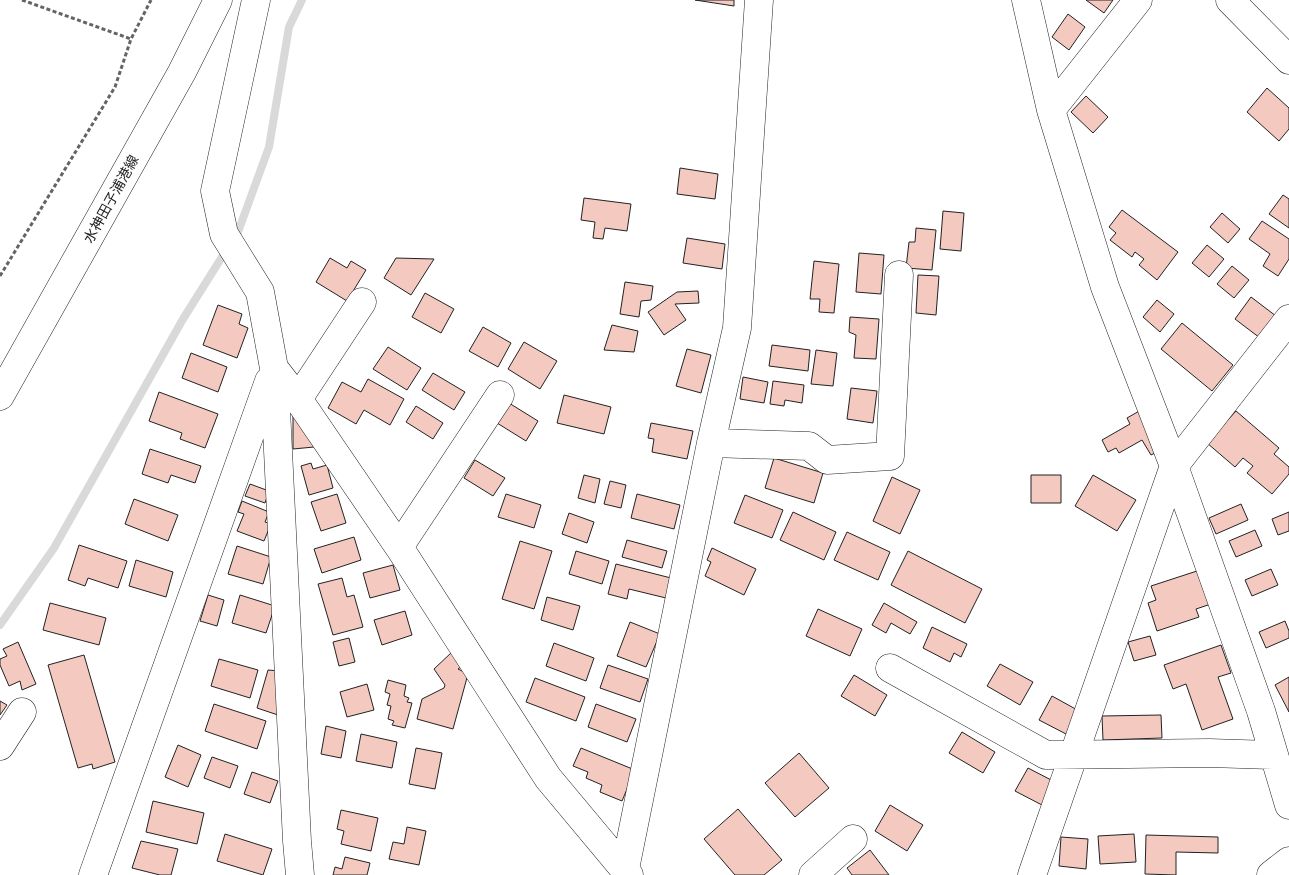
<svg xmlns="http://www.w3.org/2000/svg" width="1289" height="875" viewBox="0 0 1289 875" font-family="'IBM Plex Serif','Noto Sans JP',serif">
  <rect width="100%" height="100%" fill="#fff"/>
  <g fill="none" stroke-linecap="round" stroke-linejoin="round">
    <path stroke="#d9d9d9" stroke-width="8" d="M233 239 238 232 269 147 289 27 302 0
      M0 625 54 548 183 319 227 249"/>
  </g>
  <path fill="#f3c9c0" stroke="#222" d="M695 0H734V6Z
    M1086 0H1113L1104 13Z
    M1068 14 1085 27 1069 50 1052 37Z
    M1267 88 1289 108V129L1279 141 1247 112Z
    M1086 96 1108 117 1093 133 1071 112Z
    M680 168 718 174 715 199 677 194Z
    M1283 195 1289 199V228L1269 214Z
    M584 198 631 204 627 231 605 228 603 239 593 238 595 222 581 220Z
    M1122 210 1178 252 1157 280 1139 265 1144 259 1135 252 1132 257 1110 240 1116 233 1109 227Z
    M943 211 964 213 961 251 940 249Z
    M1222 213 1240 229 1228 243 1210 227Z
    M1262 221 1289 239V259L1278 276 1263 266 1270 254 1249 239Z
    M916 228 936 230 932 270 906 268 909 242H915Z
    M687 238 725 244 722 269 683 263Z
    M1207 245 1224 259 1209 277 1192 263Z
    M859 253 884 255 881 294 856 292Z
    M330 258 347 268 351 261 366 270 347 301 316 282Z
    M396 258 434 259 411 295 384 278Z
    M814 261 839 264 834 313 819 312 820 299H810Z
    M1232 266 1249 280 1234 298 1217 284Z
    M918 275 939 276 936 315 916 313Z
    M625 282 653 286 651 300 641 301 639 317 620 314Z
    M698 291 699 303 675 304 686 320 664 335 648 312 677 292Z
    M425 293 454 309 441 333 412 317Z
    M1251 297 1276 316 1260 338 1235 319Z
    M1157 300 1174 314 1160 332 1143 317Z
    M218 305 242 314 239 324 248 328 237 358 203 345Z
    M850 317 879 319 876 359 854 358 856 335 849 332Z
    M1182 323 1233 365 1212 391 1161 349Z
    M612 325 638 331 634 352 604 350Z
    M483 327 511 343 498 367 469 351Z
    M524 342 557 361 540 389 508 369Z
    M772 345 810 350 808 371 769 366Z
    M388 347 421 368 407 390 373 369Z
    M687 349 711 355 701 393 676 386Z
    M816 350 837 353 833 386 811 384Z
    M191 353 227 367 218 392 182 378Z
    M433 373 465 392 454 410 422 390Z
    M743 377 768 382 764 403 740 399Z
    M368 379 404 399 390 425 364 410 356 424 328 408 342 382 361 392Z
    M773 381 804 385 802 403 785 400 784 406 770 404Z
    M851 388 877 391 873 423 847 419Z
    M159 392 218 414 205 448 180 439 182 433 149 421Z
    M564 395 611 407 604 434 557 423Z
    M509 403 538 421 526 441 497 423Z
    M416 406 443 423 433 439 406 422Z
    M1141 410 1163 449 1151 455 1142 440 1119 453 1116 448 1108 452 1102 440 1130 424 1127 418Z
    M1236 411 1279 448 1274 454 1289 467V474L1272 494 1247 473 1253 466 1243 458 1235 467 1207 443Z
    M293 413 298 414 314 447 293 449Z
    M651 423 693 431 687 459 652 452 654 439 648 438Z
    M150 449 201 466 195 483 171 475 168 483 142 474Z
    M774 458 823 473 814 503 765 488Z
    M475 460 505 478 493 496 464 478Z
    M311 463 313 469 327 465 333 488 309 495 301 466Z
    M584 475 600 479 595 503 578 498Z
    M1031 475H1061V503H1031Z
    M1093 475 1136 500 1117 531 1075 506Z
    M892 477 920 490 900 534 873 521Z
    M610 481 626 485 621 508 604 504Z
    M250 484 269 491 265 503 245 496Z
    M337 494 346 523 321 531 311 502Z
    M506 494 541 505 534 528 498 517Z
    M637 494 680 505 674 529 631 518Z
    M745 495 783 510 772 538 734 523Z
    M134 499 178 515 168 541 125 524Z
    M242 501 269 512 265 522 271 524 264 541 237 531 244 514 238 512Z
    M1241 504 1248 520 1216 534 1209 518Z
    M793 512 836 532 824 560 780 540Z
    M1289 512V531L1278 535 1272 519Z
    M569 513 594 522 587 543 562 534Z
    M1255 530 1262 546 1236 557 1229 541Z
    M847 532 890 552 878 580 834 560Z
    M354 537 361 560 322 573 314 549Z
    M627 540 667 551 662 568 622 557Z
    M520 541 552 551 534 609 502 599Z
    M79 545 127 561 118 588 88 578 85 586 68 580Z
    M237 546 271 557 263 584 228 574Z
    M712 548 756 569 744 595 705 576 711 562 707 560Z
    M576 551 609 561 602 584 569 574Z
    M908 551 982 589 965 623 891 585Z
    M136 560 173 572 166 597 129 586Z
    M616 564 671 578 666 598 629 589 627 599 608 594Z
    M393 565 400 590 370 598 363 573Z
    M1271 569 1278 585 1252 596 1245 580Z
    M1200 570 1211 604 1196 609 1199 617 1157 631 1148 603 1156 600 1151 586Z
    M342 578 347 597 354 595 363 627 333 635 318 584Z
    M208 595 224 600 217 626 200 621Z
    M240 595 275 606 266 633 232 623Z
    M547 597 580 606 573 630 541 620Z
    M50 603 106 618 99 645 43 630Z
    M884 603 917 622 910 634 891 623 886 633 872 625Z
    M818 609 862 629 850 656 806 636Z
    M405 611 412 635 382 645 374 620Z
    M1285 621 1289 631V638L1266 648 1259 632Z
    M630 622 660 634 646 667 617 656Z
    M932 627 967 644 961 657 954 653 950 662 923 648Z
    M1150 636 1156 655 1134 661 1128 642Z
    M349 638 355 662 339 666 333 642Z
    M18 642 36 684 22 690 20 681 9 686 0 665V659L7 656 3 649Z
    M554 643 594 658 586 681 546 666Z
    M1221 645 1231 673 1218 677 1233 719 1202 730 1186 684 1173 689 1164 665Z
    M452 652 463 665 458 669 468 674 453 729 417 719 422 699 444 688 445 685 434 669Z
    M84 655 115 762 93 769 92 764 78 768 48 665Z
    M219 659 258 670 250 698 211 686Z
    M1000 664 1033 682 1020 705 987 686Z
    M608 665 648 679 640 702 600 688Z
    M268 670 280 671 281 716 257 708Z
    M854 675 887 695 875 716 841 696Z
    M1289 677V712L1275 685Z
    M535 678 585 697 576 721 526 702Z
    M388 680 406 685 404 696 409 698 407 702 412 703 405 728 392 725 394 721 388 719 391 706 387 705 390 694 385 692Z
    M367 684 374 710 347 717 340 692Z
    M1052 696 1081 712 1068 735 1039 720Z
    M0 701 7 705 0 715Z
    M214 704 266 721 257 749 205 731Z
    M596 704 636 719 627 742 588 727Z
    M1161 715 1162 738 1103 740 1102 716Z
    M326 726 346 731 341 758 321 754Z
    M962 732 995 752 983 773 949 753Z
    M361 734 397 742 392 768 356 761Z
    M178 745 201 755 188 787 165 777Z
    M416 748 442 753 435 789 409 784Z
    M581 748 635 770 622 801 600 792 602 785 586 778 588 772 573 766Z
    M799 753 829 788 795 817 765 783Z
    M212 757 238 766 230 788 204 778Z
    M1028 768 1055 782 1042 805 1015 791Z
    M252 772 278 781 270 803 244 794Z
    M153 801 204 813 197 844 146 832Z
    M890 805 923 825 907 851 875 831Z
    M738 809 782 860 764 875H735L704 839Z
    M341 810 378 818 371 851 341 844 344 831 337 829Z
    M407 827 426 831 419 865 389 859 393 842 404 844Z
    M225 834 272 849 263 875 217 861Z
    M1134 834 1136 862 1100 864 1098 836Z
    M1146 835 1218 837V853L1176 852V875L1145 874Z
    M1061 837 1088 839 1086 869 1059 866Z
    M141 841 178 849 171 875H160L132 868Z
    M870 850 889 875H852L847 868Z
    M345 857 370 863 367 875H333L335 867 342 869Z"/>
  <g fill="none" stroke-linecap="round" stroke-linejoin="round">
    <g stroke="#222" stroke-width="29">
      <path id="minor" d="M256 0 215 191 224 234 260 292 274 368 297 841 300 875
        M1026 0 1051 110 1105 287 1174 466 1261 711 1289 805
        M1230 0 1289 60
        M1051 110 1138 0
        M274 368 298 399 399 547 548 778 629 875
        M298 399 362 302
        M711 443 809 446 827 460 890 456 899 275
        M399 547 500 395
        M890 668 1046 755 1209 753 1273 755
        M0 746 22 712
        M625 869 711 443 737 328 759 0
        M93 875 269 381
        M813 875 853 839
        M1032 875 1174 466 1289 319
        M1271 875 1289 861"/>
    </g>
    <g stroke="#222" stroke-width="29">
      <path id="major" d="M0 396 182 72 218 0"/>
    </g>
    <path stroke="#646464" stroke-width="3" stroke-dasharray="4 2.5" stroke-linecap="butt" d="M22 0 131 39
      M0 276 115 87 131 39 151 0"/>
    <use href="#minor" stroke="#fff" stroke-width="28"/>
    <use href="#major" stroke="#fff" stroke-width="28"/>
  </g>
  <g text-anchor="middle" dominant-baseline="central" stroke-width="4" stroke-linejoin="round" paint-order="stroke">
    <g font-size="14" fill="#222" stroke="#fff">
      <text transform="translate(111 199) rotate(-61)">水神田子浦港線</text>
    </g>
  </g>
</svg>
